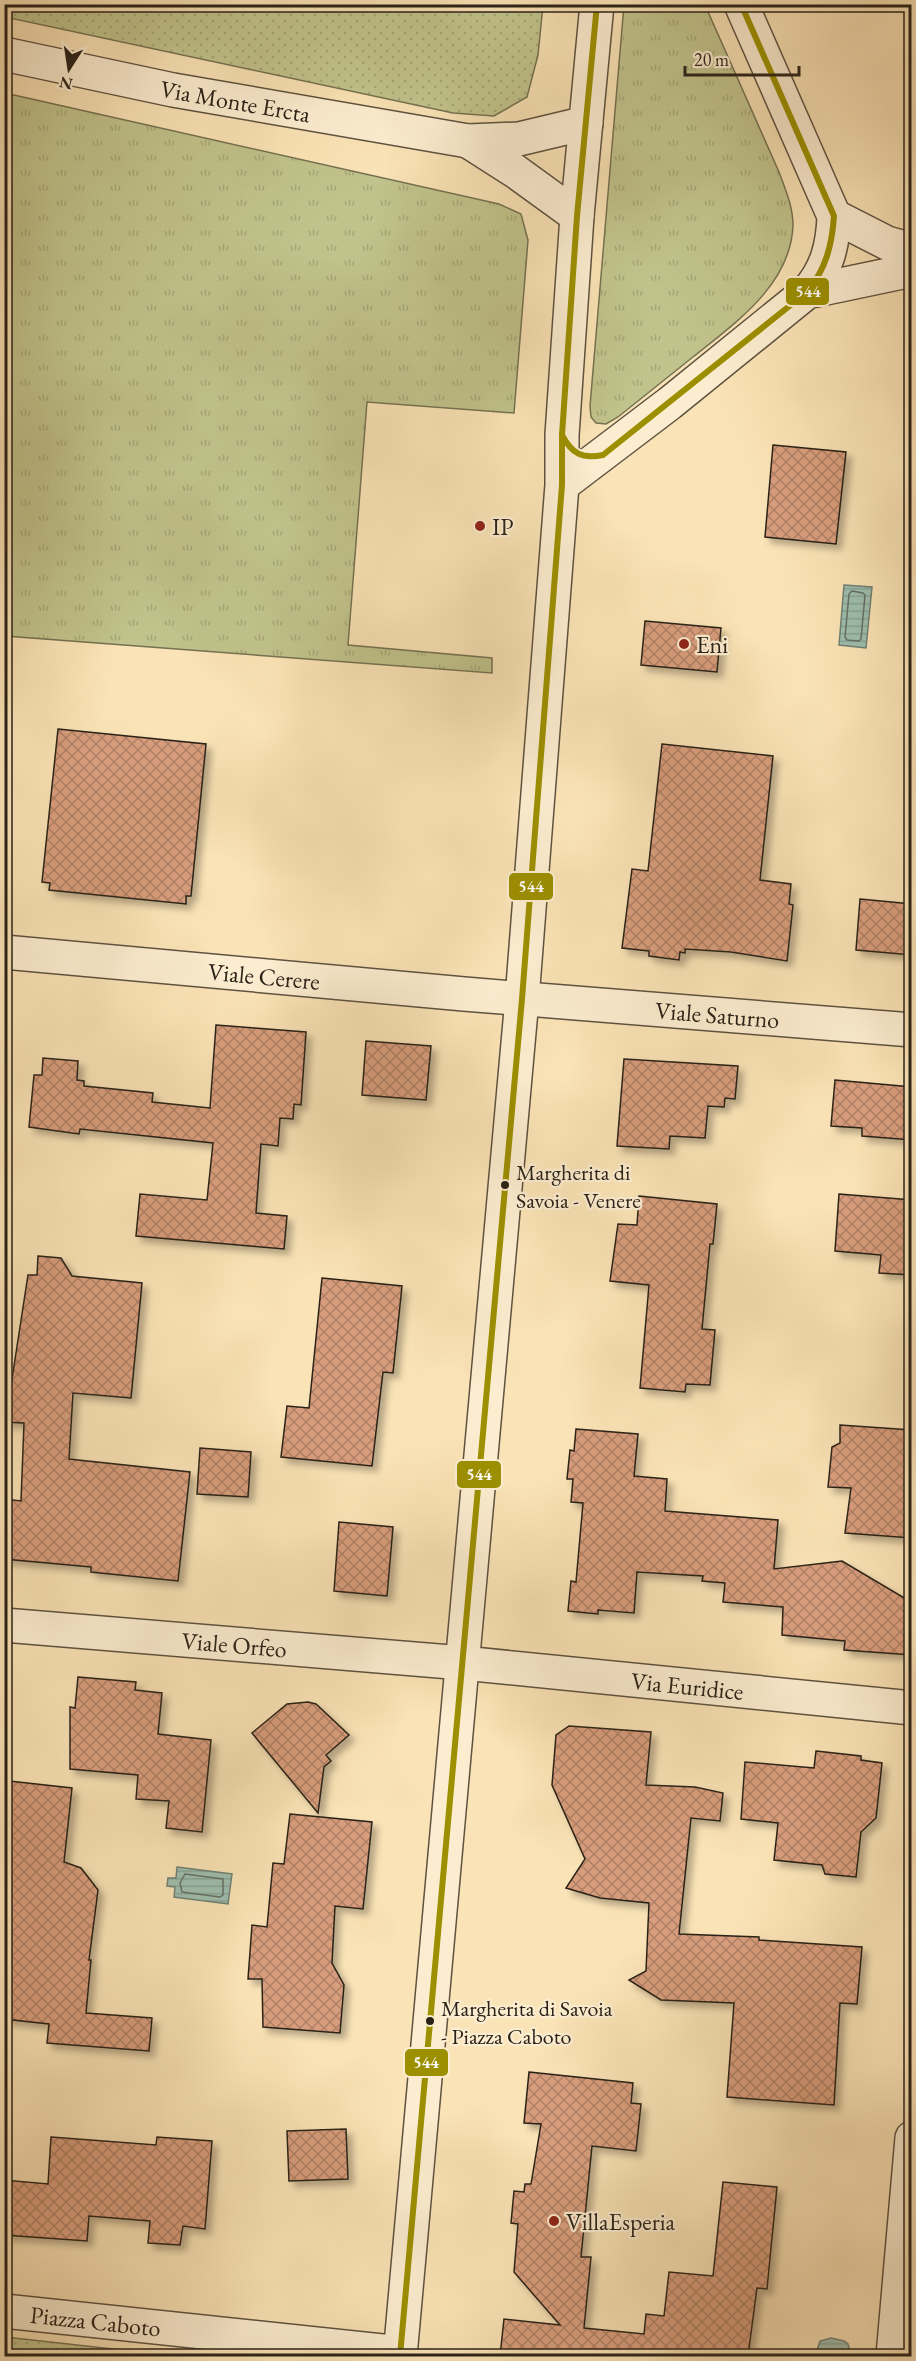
<svg xmlns="http://www.w3.org/2000/svg" width="916" height="2361" viewBox="0 0 916 2361" font-family="'EB Garamond',serif">
  <defs>
    <pattern id="grass-tufts" width="24" height="20" patternUnits="userSpaceOnUse" patternTransform="scale(1.5)"><rect width="24" height="20" fill="#c1c38c"/><path d="M3 7l-1-3M5 7V3M7 7l1-3M15 17l-1-3M17 17v-4M19 17l1-3" fill="none" stroke="#a6a778"/></pattern>
    <pattern id="park-dots" width="8" height="8" patternUnits="userSpaceOnUse" patternTransform="scale(1.5)"><rect width="8" height="8" fill="#c1c38c"/><path d="M2 2h.1M6 6h.1" fill="none" stroke="#a6a778" stroke-width="1.8" stroke-linecap="round"/></pattern>
    <pattern id="water-rules" width="6" height="5" patternUnits="userSpaceOnUse" patternTransform="scale(1.5)"><rect width="6" height="5" fill="#9ebeaf"/><path d="M0 2.5h6" fill="none" stroke="#88a396"/></pattern>
    <pattern id="building-cross-hatch" width="8" height="8" patternUnits="userSpaceOnUse" patternTransform="scale(1.5)"><rect width="8" height="8" fill="#d89d7c"/><path d="M0 0l8 8M0 8l8-8" fill="none" stroke="#af8065"/></pattern>
    <filter id="shadow"><feDropShadow dx="5.5" dy="5.5" stdDeviation="3" flood-color="#0004"/></filter>
  </defs>
  <rect width="100%" height="100%" fill="#fae3b6"/>
  <filter id="stains"><feTurbulence type="fractalNoise" baseFrequency=".00333" numOctaves="4"/><feColorMatrix values="0 0 0 0 .2 0 0 0 0 .09 0 0 0 0 .02 0 0 0 .5 -.17"/></filter>
  <radialGradient id="worn" r=".72"><stop offset=".6" stop-color="#630" stop-opacity="0"/><stop offset="1" stop-color="#630" stop-opacity=".3"/></radialGradient>
  <path fill="url(#grass-tufts)" stroke="#767252" stroke-width="1.5" d="M624 5H705L779 172C785 188 793 207 793 225 791 285 735 323 693 357 668 377 643 397 618 417L606 424 596 423 591 417 590 406Z
    M5 93 499 204 521 214 528 240 514 413 367 402 348 645 492 658V673L5 636Z"/>
  <path fill="url(#park-dots)" stroke="#767252" stroke-width="1.5" d="M5 4H543V5L538 55 527 97 494 116 453 113 5 17Z
    M5 2337 176 2356H5Z"/>
  <path fill="url(#water-rules)" stroke="#708073" stroke-width="1.5" d="M844 585 872 587 866 648 839 645Z
    M177 1867 232 1874 228 1904 174 1897 175 1887 167 1886 168 1878H176Z
    M831 2338 844 2341 848 2344 851 2356H815L820 2341Z"/>
  <g fill="none" stroke-linecap="round" stroke-linejoin="round">
    <path stroke="#647064" stroke-width="1.5" d="M852 591 863 593 865 595 861 639 859 641 847 640 845 637 849 594Z
      M185 1874 223 1879V1895L220 1897 182 1892 180 1883Z"/>
  </g>
  <path fill="url(#building-cross-hatch)" stroke="#2a2218" stroke-width="1.5" filter="url(#shadow)" d="M773 445 846 452 836 544 765 537Z
    M645 621 721 628 717 672 641 665Z
    M58 729 206 744 191 896H186V904L49 890 50 883 42 882Z
    M662 744 773 756 760 880 791 884 789 904 793 905 787 961 731 952 685 949V953L680 952 679 960 649 956V951L622 948 632 869 648 871Z
    M860 899 912 904V955L856 950Z
    M216 1025 306 1032 301 1105 294 1104 293 1119 280 1118 278 1146 261 1144 256 1213 287 1216 284 1249 136 1236 140 1194 207 1200 213 1143 80 1129 79 1134 29 1127 34 1075H42L43 1058 78 1061 77 1080 84 1081V1086L153 1093 152 1102 210 1108Z
    M366 1041 431 1046 426 1100 362 1095Z
    M624 1059 738 1066 735 1099 725 1098 724 1107 708 1106 705 1138 670 1136 669 1149 617 1146Z
    M835 1080 912 1087V1140L862 1136V1128L831 1126Z
    M839 1194 912 1200V1275L879 1273 881 1255 835 1251Z
    M639 1196 717 1204 713 1244H710L702 1329 715 1330 710 1385 686 1384 685 1392 640 1388 649 1285 610 1281 618 1224 637 1225Z
    M38 1256 61 1258 72 1276 142 1283 131 1398 73 1393 69 1459 190 1472 178 1581 91 1572V1567L4 1559V1499L21 1501 24 1423 4 1422 5 1392H10L28 1275H37Z
    M322 1278 402 1286 393 1373 383 1372 372 1466 281 1457 287 1406 309 1408Z
    M840 1425 912 1430V1538L845 1533 851 1488 828 1487 832 1447 840 1443Z
    M576 1429 638 1434 634 1476 667 1479 665 1511 778 1520 774 1569 842 1561 906 1599 912 1628V1655L844 1650 845 1641 782 1635 783 1607 723 1602 725 1583 702 1581 703 1576 637 1572 634 1613 598 1610V1614L568 1611 571 1581 576 1582 583 1503 571 1502 573 1479H567L570 1450 574 1451Z
    M200 1448 251 1452 248 1497 197 1494Z
    M339 1522 393 1527 387 1596 334 1591Z
    M78 1677 136 1682 135 1690 162 1693 158 1734 211 1740 202 1832 166 1828 169 1801 136 1799 138 1775 70 1769V1707L75 1708Z
    M308 1702 316 1704 349 1735 326 1755 331 1761 324 1767 318 1813 252 1733 287 1704Z
    M569 1726 651 1732 646 1785 695 1787 723 1793 720 1821 691 1818 679 1934 759 1937V1940L862 1947 857 2004 840 2003 834 2105 727 2097 734 2003 661 2000 629 1980 646 1971 649 1903 600 1898 566 1888 585 1859 552 1785 556 1735Z
    M816 1751 861 1756V1760L882 1763 876 1818 861 1832 856 1877 825 1874 822 1865 774 1860 778 1823 741 1819 745 1762 814 1768Z
    M9 1781 72 1788 64 1862 81 1868 98 1890 89 1960H91L86 2013 152 2018 149 2051 47 2043 49 2024 4 2019V1793L7 1794Z
    M290 1814 372 1822 363 1909 335 1906 332 1963 344 1985 340 2033 263 2027 262 1979H248L252 1925 267 1927 273 1863 284 1864Z
    M529 2072 633 2083 631 2103 641 2104 636 2151 592 2146 581 2257H591L584 2328 644 2334 646 2314 664 2316 669 2272 713 2276 723 2182 777 2187 767 2289 757 2288 748 2356H676L677 2353 660 2351V2356H500L504 2319 560 2325 514 2272 518 2224 511 2223 514 2191 524 2192 525 2184H531L541 2124 524 2123Z
    M346 2129 348 2179 289 2181 287 2131Z
    M51 2137 156 2145 157 2137 212 2141 205 2229 183 2226 180 2245 148 2243 150 2221 89 2216 87 2241 4 2235V2180L48 2184Z"/>
  <g fill="none" stroke-linecap="round" stroke-linejoin="round">
    <g stroke="#5e5240" stroke-width="36">
      <g id="minor">
        <path id="s1" d="M4 54 173 90 468 141 519 139 586 123"/>
        <path d="M468 141 515 171 577 216"/>
        <path id="s2" d="M4 952 464 994 912 1030"/>
        <path id="s3" d="M4 1625 463 1663 912 1708"/>
        <path id="s4" d="M4 2311 401 2353"/>
        <path d="M893 2356 912 2138"/>
      </g>
    </g>
    <g stroke="#5e5240" stroke-width="36">
      <path id="tertiary" d="M834 216 887 243 912 250
        M807 292 912 270
        M562 485 670 403 807 292C827 270 833 245 834 216L741 4
        M400 2356 522 999 562 485V435L577 216 597 4"/>
    </g>
    <use href="#minor" stroke="#fcedd0" stroke-width="33"/>
    <use href="#tertiary" stroke="#fcedd0" stroke-width="33"/>
    <g stroke="#fcedd0" stroke-width="10">
      <path id="bus-1" d="M562 435C572 454 582 459 603 455L807 292C826 269 832 245 834 216L741 4
        M400 2356 522 999 562 485V435L577 216 597 4"/>
    </g>
    <use href="#bus-1" stroke="#9c8f00" stroke-width="6"/>
  </g>
  <g fill="#8f2418" stroke="#fcedd0" stroke-width="2">
    <circle cx="480" cy="526" r="6"/>
    <circle cx="684" cy="644" r="6"/>
    <circle cx="554" cy="2221" r="6"/>
  </g>
  <g fill="#2a2218" stroke="#fcedd0" stroke-width="2">
    <circle cx="505" cy="1185" r="5"/>
    <circle cx="430" cy="2021" r="5"/>
  </g>
  <g text-anchor="middle" dominant-baseline="central" stroke-width="4.5" stroke-linejoin="round" paint-order="stroke">
    <g font-size="22" fill="#2a2218" stroke="#fcedd0" text-anchor="start">
      <text x="516" y="1172">Margherita di<tspan x="516" dy="28">Savoia - Venere</tspan></text>
      <text x="441" y="2008">Margherita di Savoia<tspan x="441" dy="28">- Piazza Caboto</tspan></text>
    </g>
    <g font-size="24" fill="#2a2218" stroke="#fcedd0">
      <text stroke="none"><textPath href="#s1" startOffset="236">Via Monte Ercta</textPath></text>
      <text stroke="none"><textPath href="#s2" startOffset="261">Viale Cerere</textPath></text>
      <text stroke="none"><textPath href="#s2" startOffset="716">Viale Saturno</textPath></text>
      <text stroke="none"><textPath href="#s3" startOffset="231">Viale Orfeo</textPath></text>
      <text stroke="none"><textPath href="#s3" startOffset="686">Via Euridice</textPath></text>
      <text stroke="none"><textPath href="#s4" startOffset="92">Piazza Caboto</textPath></text>
    </g>
    <g font-size="24" fill="#2a2218" stroke="#fcedd0" text-anchor="start">
      <text x="492" y="526">IP</text>
      <text x="696" y="644">Eni</text>
      <text x="566" y="2221">VillaEsperia</text>
    </g>
  </g>
  <g stroke="#fcedd0" stroke-width="2">
    <rect x="785" y="277" width="45" height="29" rx="6" fill="#9c8f00"/>
    <rect x="508" y="872" width="46" height="29" rx="6" fill="#9c8f00"/>
    <rect x="456" y="1460" width="46" height="29" rx="6" fill="#9c8f00"/>
    <rect x="404" y="2048" width="45" height="29" rx="6" fill="#9c8f00"/>
  </g>
  <g font-size="16" text-anchor="middle" font-weight="bold" fill="#fff">
    <text x="808" y="297">544</text>
    <text x="531" y="892">544</text>
    <text x="479" y="1480">544</text>
    <text x="426" y="2068">544</text>
  </g>
  <rect width="916" height="2361" fill="none" stroke="#fae3b6" stroke-width="24"/>
  <rect x="6" y="6" width="904" height="2349" fill="none" stroke="#2a2218" stroke-width="3"/>
  <rect x="12" y="12" width="892" height="2337" fill="none" stroke="#2a2218" stroke-width="1.5"/>
  <g transform="translate(69 69) rotate(192)" stroke="#fcedd0" stroke-width="4.5" paint-order="stroke">
  <path d="M0-4.5L10 22L0 15L-10 22Z" fill="#2a2218"/>
  <text y="-9" font-size="16" font-weight="bold" text-anchor="middle" fill="#2a2218">N</text>
  </g>
  <path d="M685 66v9h114v-9" fill="none" stroke="#2a2218" stroke-width="3"/>
  <text x="694" y="66" font-size="18" fill="#2a2218" stroke="#fcedd0" stroke-width="4.5" paint-order="stroke">20 m</text>
  <rect width="100%" height="100%" filter="url(#stains)"/>
  <rect width="100%" height="100%" fill="url(#worn)"/>
</svg>
